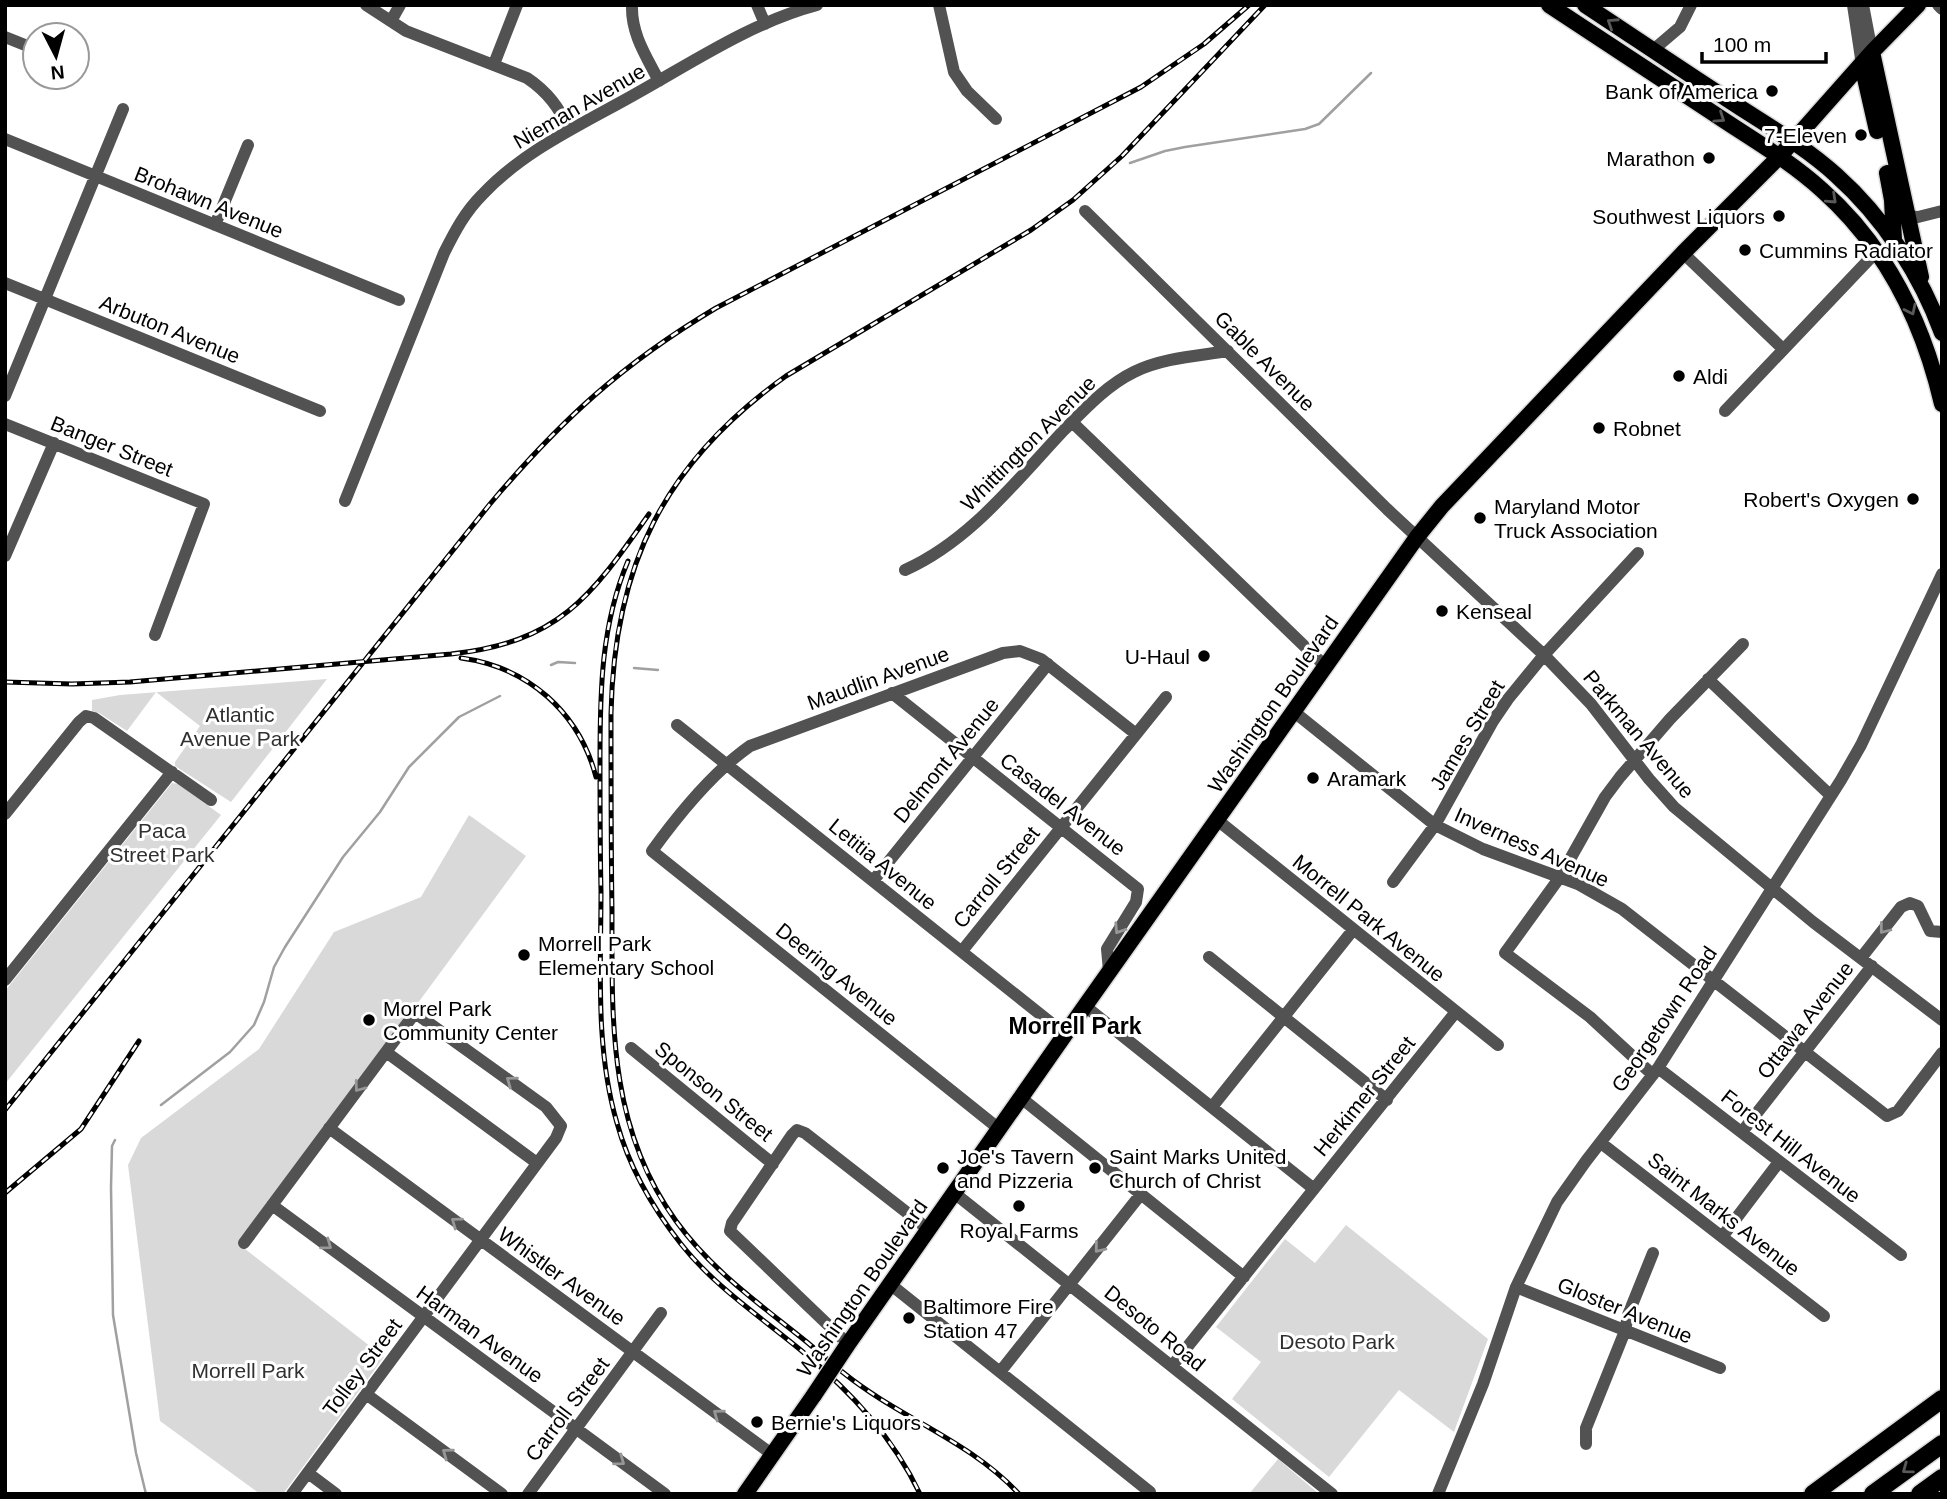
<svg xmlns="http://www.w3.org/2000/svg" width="1947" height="1499" viewBox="0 0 1947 1499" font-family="Helvetica,sans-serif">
  <rect width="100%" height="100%" fill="#fff"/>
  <path fill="#d9d9d9" d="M327 679 231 802 175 766V762L200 726 156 692 127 731 99 713 92 711V700L120 695Z
    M172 783 178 784 221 815 5 1084V991Z
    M469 815 526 856 240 1245 384 1357 283 1494H260L160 1421 128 1165 141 1138 259 1049 334 932 421 897Z
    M1346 1225 1488 1339 1454 1432 1399 1390 1329 1477 1232 1399 1261 1362 1216 1327 1285 1239 1315 1263Z
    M1278 1459 1319 1494H1249Z"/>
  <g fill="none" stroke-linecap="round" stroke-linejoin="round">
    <path stroke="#a0a0a0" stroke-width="2.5" d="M1130 163 1165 151 1185 147 1305 129 1319 124 1371 73
      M551 665 558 662 575 663
      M634 668 658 670
      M161 1105 230 1052 254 1025 264 1002 274 967 285 947 343 857 380 812 409 767 459 717 500 696
      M115 1140 112 1146 111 1187 113 1315 136 1453 146 1494"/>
    <g stroke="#dbdbdb" stroke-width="19">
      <path id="major" d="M1549 5C1604 41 1658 77 1713 113 1750 138 1789 160 1822 190 1885 246 1923 322 1942 404
        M1585 5C1632 36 1679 68 1727 99 1763 123 1803 145 1836 175 1883 217 1920 273 1942 333
        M1872 52 1921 277
        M1862 65 1877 131
        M1887 173 1892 200 1894 240
        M846 1347 1085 1006 1417 537 1442 506 1683 253 1779 157 1872 52 1918 5
        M745 1494 814 1395"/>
    </g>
    <g stroke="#dbdbdb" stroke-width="21">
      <path id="highway" d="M1813 1494 1942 1399
        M1873 1494 1942 1444
        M1920 1494 1942 1478"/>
    </g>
    <path stroke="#525252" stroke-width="12" d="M366 5 406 31 527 78C548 92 559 108 570 130
      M632 5C631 34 646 56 659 81
      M757 5 765 24
      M939 5 954 72 967 91 996 119
      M1853 5 1862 65
      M1863 5 1872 52
      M1938 5 1942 9
      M391 21 400 5
      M5 37 35 49
      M1653 50 1680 27 1691 5
      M494 64 517 5
      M5 139 399 300
      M1085 211 1387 509 1544 655 1591 704 1649 779 1674 807 1813 922 1942 1020
      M1901 216 1918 217 1942 211
      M215 225 248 145
      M1683 253 1783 349
      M5 283 320 411
      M5 396 123 109
      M1725 411 1877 251
      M1072 422 1325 666
      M5 424 204 504 155 635
      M345 501 444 253C455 231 465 212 482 195 525 149 585 123 639 92 696 60 753 22 817 5
      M5 556 54 443
      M905 570C970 541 1016 481 1064 430 1085 409 1107 385 1134 372 1162 358 1197 356 1228 351
      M1708 679 1830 795
      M892 693 1138 889 1136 902 1107 949 1109 971
      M1293 711 1435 825 1483 849 1578 884 1622 909 1887 1116 1898 1111 1942 1053
      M677 725 1065 1034
      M5 814 79 722 86 716 94 718 211 800
      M1216 819 1498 1045
      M873 881 1048 664
      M1393 882 1435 825 1493 721 1508 699 1544 655 1638 553
      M962 951 1166 697
      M1209 957 1387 1100
      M1861 958 1901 907 1910 903 1918 906 1930 931 1942 932
      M5 980 172 772
      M1085 1006 1314 1189
      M631 1048 773 1164
      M386 1052 537 1163
      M1658 1068 1901 1255
      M1653 1075 1590 1017 1505 953 1560 877 1605 797 1620 777 1670 719 1743 644
      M1020 1097 1244 1277
      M1212 1107 1353 930
      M329 1128 773 1455
      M998 1128 652 851C678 815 713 772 750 746L1003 653 1020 651 1041 659 1136 734
      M1742 1132 1872 966
      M1601 1143 1824 1316
      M953 1192 1332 1494
      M272 1205 665 1494
      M1722 1237 1779 1162
      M244 1243 415 1013 546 1107 561 1126 556 1138 292 1494
      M890 1284 1150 1492
      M1516 1287 1720 1368
      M848 1344 730 1231 732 1223 792 1135 797 1130 805 1133 928 1229
      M1172 1366 1455 1013
      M1000 1372 1141 1194
      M366 1394 502 1494
      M1586 1444V1428L1625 1331 1628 1315 1653 1253
      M308 1473 336 1494
      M528 1494 661 1313
      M1438 1494 1483 1384 1516 1287 1557 1202 1586 1161 1658 1068 1841 780 1861 745 1942 574"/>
    <use href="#major" stroke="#000" stroke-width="16"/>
    <use href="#highway" stroke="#000" stroke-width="18"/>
    <g stroke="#000" stroke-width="5">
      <path id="rail" d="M628 561C601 625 600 691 600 759 600 803 600 847 601 891 601 968 595 1048 617 1123 629 1167 652 1207 681 1244 715 1287 761 1317 803 1352 851 1392 893 1437 920 1494
        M461 658C528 667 579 712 596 777
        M5 682 72 684 130 682 451 654C559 642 590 598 649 514
        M5 1110 490 504C561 420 622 364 716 308L1141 87 1204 44 1249 5
        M5 1193 81 1129 139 1041
        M1019 1494C970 1441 900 1418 845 1374 832 1364 820 1353 808 1343 761 1305 712 1271 676 1221 608 1127 612 1021 612 911 611 845 611 780 611 714 614 565 664 463 786 376L1031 230 1073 200 1122 156 1265 5"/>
    </g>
    <use href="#rail" stroke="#fff" stroke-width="2.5" stroke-dasharray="8" stroke-linecap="butt"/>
    <g stroke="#dbdbdb" stroke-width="19" stroke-linecap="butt">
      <path id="major-bridge" d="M814 1395 846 1347"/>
    </g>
    <use href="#major-bridge" stroke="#000" stroke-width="16"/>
  </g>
  <defs><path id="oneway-chevron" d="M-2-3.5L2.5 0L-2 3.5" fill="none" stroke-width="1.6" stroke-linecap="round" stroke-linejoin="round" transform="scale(1.75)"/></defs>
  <g stroke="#595959">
    <use href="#oneway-chevron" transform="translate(1612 23) rotate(-147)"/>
    <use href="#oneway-chevron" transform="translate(1720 118) rotate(34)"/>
    <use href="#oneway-chevron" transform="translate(1832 199) rotate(43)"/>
    <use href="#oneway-chevron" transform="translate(1911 310) rotate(64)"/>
    <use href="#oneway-chevron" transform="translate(1907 1469) rotate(144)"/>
  </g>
  <g stroke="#979797">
    <use href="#oneway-chevron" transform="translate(1119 929) rotate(123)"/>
    <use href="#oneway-chevron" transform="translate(1884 929) rotate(128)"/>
    <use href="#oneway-chevron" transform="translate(511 1081) rotate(-144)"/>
    <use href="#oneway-chevron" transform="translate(359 1087) rotate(127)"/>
    <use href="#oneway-chevron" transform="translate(456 1222) rotate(-144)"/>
    <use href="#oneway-chevron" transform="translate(327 1245) rotate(36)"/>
    <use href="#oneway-chevron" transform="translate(1099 1248) rotate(129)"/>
    <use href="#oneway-chevron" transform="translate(718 1414) rotate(-144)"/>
    <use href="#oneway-chevron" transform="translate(447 1453) rotate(-144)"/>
    <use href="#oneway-chevron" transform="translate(620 1461) rotate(36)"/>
  </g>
  <g fill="#000" stroke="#fff" stroke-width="2.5">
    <circle cx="1772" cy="91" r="7"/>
    <circle cx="1861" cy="135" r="7"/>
    <circle cx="1709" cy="158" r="7"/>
    <circle cx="1779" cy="216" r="7"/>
    <circle cx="1745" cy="250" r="7"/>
    <circle cx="1679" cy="376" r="7"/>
    <circle cx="1599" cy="428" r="7"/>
    <circle cx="1913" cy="499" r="7"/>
    <circle cx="1480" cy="518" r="7"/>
    <circle cx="1442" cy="611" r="7"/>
    <circle cx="1204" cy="656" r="7"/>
    <circle cx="1313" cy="778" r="7"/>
    <circle cx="524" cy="955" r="7"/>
    <circle cx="369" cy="1020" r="7"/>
    <circle cx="943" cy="1168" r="7"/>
    <circle cx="1095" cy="1168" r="7"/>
    <circle cx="1019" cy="1206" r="7"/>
    <circle cx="909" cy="1318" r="7"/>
    <circle cx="757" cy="1422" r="7"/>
  </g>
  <g text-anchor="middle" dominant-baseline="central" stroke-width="6" stroke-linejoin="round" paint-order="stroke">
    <g font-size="21" fill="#000" stroke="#fff" text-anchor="start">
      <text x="1758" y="91" text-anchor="end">Bank of America</text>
      <text x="1847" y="135" text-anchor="end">7-Eleven</text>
      <text x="1695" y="158" text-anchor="end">Marathon</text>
      <text x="1765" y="216" text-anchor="end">Southwest Liquors</text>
      <text x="1759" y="250">Cummins Radiator</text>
      <text x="1693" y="376">Aldi</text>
      <text x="1613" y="428">Robnet</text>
      <text x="1899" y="499" text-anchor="end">Robert's Oxygen</text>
      <text x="1494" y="506">Maryland Motor<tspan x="1494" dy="24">Truck Association</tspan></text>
      <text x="1456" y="611">Kenseal</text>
      <text x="1190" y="656" text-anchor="end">U-Haul</text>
      <text x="1327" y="778">Aramark</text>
      <text x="538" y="943">Morrell Park<tspan x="538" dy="24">Elementary School</tspan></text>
      <text x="383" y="1008">Morrel Park<tspan x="383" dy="24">Community Center</tspan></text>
      <text x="957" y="1156">Joe's Tavern<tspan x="957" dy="24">and Pizzeria</tspan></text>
      <text x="1109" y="1156">Saint Marks United<tspan x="1109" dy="24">Church of Christ</tspan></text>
      <text x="1019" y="1230" text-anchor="middle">Royal Farms</text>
      <text x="923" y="1306">Baltimore Fire<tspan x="923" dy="24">Station 47</tspan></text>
      <text x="771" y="1422">Bernie's Liquors</text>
    </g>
    <g font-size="21" fill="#000" stroke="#fff">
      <text transform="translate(579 106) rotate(-30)">Nieman Avenue</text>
      <text transform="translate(209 202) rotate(22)">Brohawn Avenue</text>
      <text transform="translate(170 329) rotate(22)">Arbuton Avenue</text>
      <text transform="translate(1265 361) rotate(45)">Gable Avenue</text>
      <text transform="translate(1028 443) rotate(-45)">Whittington Avenue</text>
      <text transform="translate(112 446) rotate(22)">Banger Street</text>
      <text transform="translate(878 678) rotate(-20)">Maudlin Avenue</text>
      <text transform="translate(1273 704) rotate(-55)">Washington Boulevard</text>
      <text transform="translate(1639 734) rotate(50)">Parkman Avenue</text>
      <text transform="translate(1467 735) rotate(-59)">James Street</text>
      <text transform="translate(946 760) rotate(-51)">Delmont Avenue</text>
      <text transform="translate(1063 804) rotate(38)">Casadel Avenue</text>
      <text transform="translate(1532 847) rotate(24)">Inverness Avenue</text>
      <text transform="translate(883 864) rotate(39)">Letitia Avenue</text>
      <text transform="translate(996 877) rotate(-51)">Carroll Street</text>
      <text transform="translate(1369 918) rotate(39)">Morrell Park Avenue</text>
      <text transform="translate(837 974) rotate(39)">Deering Avenue</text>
      <text transform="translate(1664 1019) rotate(-56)">Georgetown Road</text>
      <text transform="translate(1805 1020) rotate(-52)">Ottawa Avenue</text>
      <text transform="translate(714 1091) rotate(39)">Sponson Street</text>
      <text transform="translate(1364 1096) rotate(-51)">Herkimer Street</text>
      <text transform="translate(1791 1146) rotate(38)">Forest Hill Avenue</text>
      <text transform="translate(1724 1214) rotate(38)">Saint Marks Avenue</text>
      <text transform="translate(562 1276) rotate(36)">Whistler Avenue</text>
      <text transform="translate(862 1288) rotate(-55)">Washington Boulevard</text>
      <text transform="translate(1625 1310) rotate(22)">Gloster Avenue</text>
      <text transform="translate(1155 1328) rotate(39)">Desoto Road</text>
      <text transform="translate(480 1334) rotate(36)">Harman Avenue</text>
      <text transform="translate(362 1367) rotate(-53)">Tolley Street</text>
      <text transform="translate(567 1409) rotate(-53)">Carroll Street</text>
    </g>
    <g font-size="21" fill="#303030" stroke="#fff">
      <text x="240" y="714">Atlantic<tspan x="240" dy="24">Avenue Park</tspan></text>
      <text x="162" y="830">Paca<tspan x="162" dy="24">Street Park</tspan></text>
      <text x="1337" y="1341">Desoto Park</text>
      <text x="248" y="1370">Morrell Park</text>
    </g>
    <g font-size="23" font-weight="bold" fill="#000" stroke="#fff">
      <text x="1075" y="1026">Morrell Park</text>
    </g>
  </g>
  <rect width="1947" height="1499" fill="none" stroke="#000000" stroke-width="14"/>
  <g transform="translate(56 56) rotate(174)"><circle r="33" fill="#ffffff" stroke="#999999" stroke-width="2"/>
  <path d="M0-5L12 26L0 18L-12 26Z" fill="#000000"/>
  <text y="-10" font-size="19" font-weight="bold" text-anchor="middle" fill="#000000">N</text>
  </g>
  <path d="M1702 52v10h124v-10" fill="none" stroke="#000000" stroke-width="3.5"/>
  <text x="1713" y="52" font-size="21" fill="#000000" stroke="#ffffff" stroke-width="5" paint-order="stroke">100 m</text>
</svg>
